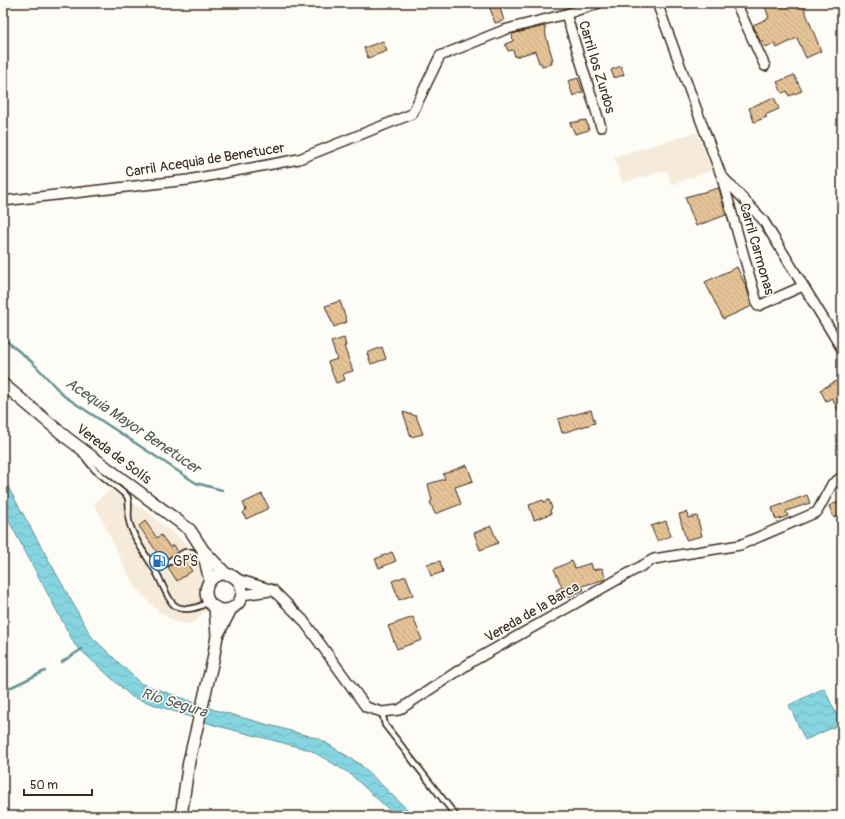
<svg xmlns="http://www.w3.org/2000/svg" width="845" height="819" viewBox="0 0 845 819" font-family="Pangolin,sans-serif">
  <defs>
    <pattern id="water-waves" width="16" height="10" patternUnits="userSpaceOnUse"><rect width="16" height="10" fill="#85d5e1"/><path d="M0 5q4-4 8 0t8 0" fill="none" stroke="#74b7c1"/></pattern>
    <pattern id="building-back-hatch" width="6" height="6" patternUnits="userSpaceOnUse"><rect width="6" height="6" fill="#e5c397"/><path d="M-1 5l2 2M0 0l6 6M5-1l2 2" fill="none" stroke="#c5a882"/></pattern>
  </defs>
  <rect width="100%" height="100%" fill="#fdfcf7"/>
  <filter id="ink" filterUnits="userSpaceOnUse"><feTurbulence type="fractalNoise" baseFrequency=".025" numOctaves="2"/><feDisplacementMap in="SourceGraphic" scale="8" xChannelSelector="R" yChannelSelector="G"/><feConvolveMatrix kernelMatrix="1 2 1 2 8 2 1 2 1" color-interpolation-filters="sRGB"/></filter>
  <g filter="url(#ink)">
    <path fill="#f6ebda" d="M697 132 712 170 671 185 667 170 622 183 614 157Z
      M110 490 146 511 189 546 201 571 202 599 206 610 197 620 189 624 177 623 157 610 137 589 127 572 94 503Z"/>
    <path fill="url(#water-waves)" stroke="#679193" d="M3 478 91 636 140 683 215 710 320 739 360 764 414 816H396L349 773 310 750 214 725 132 697 75 645 3 510Z
      M824 688 841 724 805 740 789 705Z"/>
    <g fill="none" stroke-linecap="round" stroke-linejoin="round">
      <path stroke="#679193" stroke-width="2.5" d="M3 338 33 363 64 396 196 483 222 490
        M62 662 82 649
        M3 691 45 671"/>
    </g>
    <path fill="url(#building-back-hatch)" stroke="#3b2a1e" d="M764 3H802L821 51 806 58 797 38 777 48 774 44 765 47 762 41H760L753 25 769 18Z
      M499 4 504 21 495 23 490 8Z
      M545 26 546 36 553 60H551L552 64 542 66 541 63H539L535 51 515 57 513 50 508 51 505 44 513 41 512 34Z
      M383 41 387 51 368 58 364 48Z
      M621 66 624 75 614 78 611 70Z
      M794 75 802 91 789 96 787 91 782 93 777 82Z
      M578 78 583 92 573 96 568 81Z
      M774 97 779 109 765 115 767 117 754 122 749 108Z
      M586 120 589 130 575 134 570 123Z
      M719 188 726 215 696 226 685 197Z
      M737 267 747 289 752 306 723 319 705 282Z
      M340 301 347 322 334 327 325 306Z
      M344 338 346 346H344L353 371 343 374 345 380 336 383 328 362 337 359 331 342Z
      M382 347 386 359 371 364 367 353Z
      M842 378V418L832 398 826 401 820 390Z
      M591 410 595 423 562 433 558 419Z
      M403 412 416 416 423 434 411 437Z
      M467 465 473 481 455 487 461 504 435 514 430 502 432 501 428 484 445 479 443 474Z
      M262 494 269 508 246 519 243 513 246 510 243 503Z
      M807 495 810 503 786 511 788 516 776 520 772 508Z
      M543 500 544 502 549 500 552 508 550 510 551 514 534 520 529 505Z
      M842 500V514L834 518 829 506Z
      M687 512 688 518 697 516 702 536 686 540 679 514Z
      M145 521 157 538 161 535 170 547 174 545 178 552 163 561 139 526Z
      M666 521 671 536 657 541 651 526Z
      M491 526 498 543 480 550 474 533Z
      M392 552 396 561 379 568 375 559Z
      M183 558 192 571 177 581 168 567Z
      M440 561 443 572 431 576 427 564Z
      M572 561 575 568 591 563 593 570 602 568 606 579 582 586 584 590 561 600 556 590 562 587 554 569Z
      M406 576 413 595 399 600 392 581Z
      M413 617 422 640 397 649 388 626Z"/>
    <g fill="none" stroke-linecap="round" stroke-linejoin="round">
      <g stroke="#3b2a1e" stroke-width="8">
        <path id="service" d="M82 454 95 470 127 496C131 504 127 512 129 521 133 538 146 555 155 570L185 552H192L202 561
          M155 570C160 578 167 598 173 604 183 613 200 608 209 601
          M382 712 385 725 456 816"/>
      </g>
      <g stroke="#3b2a1e" stroke-width="12">
        <path id="minor" d="M657 3 721 175 763 220 842 349
          M736 3 765 66
          M566 14 601 127
          M722 178 758 306 803 286
          M3 201 188 180 299 159 412 114 440 56 504 30 566 14 599 3
          M237 579 273 590 303 620 366 707 382 712 399 710 473 661 654 559 740 545 817 512 832 484 842 477
          M242 595 270 591"/>
      </g>
      <g stroke="#3b2a1e" stroke-width="14">
        <path id="tertiary" d="M3 384 67 438 190 530 203 550 226 574
          M203 551 210 581
          M206 592a18 18 0 1 1 36 0a18 18 0 1 1-36 0Z
          M217 636 231 609
          M181 816 189 761 213 660 217 636 215 607"/>
      </g>
      <use href="#service" stroke="#fdfcf7" stroke-width="4.5"/>
      <use href="#minor" stroke="#fdfcf7" stroke-width="9"/>
      <use href="#tertiary" stroke="#fdfcf7" stroke-width="11"/>
    </g>
  </g>
  <defs>
    <g id="fuel-ring" transform="scale(1)"><circle r="9.5" fill="#fdfcf7" stroke="#1f6fb2" stroke-width="1.5"/><path d="M-5.5-6h7V0h2V4h1.3V-2.5L3-4.5l.8-.8L6-3V5H2.5V1h-1V6h-7ZM-4.2-4.7v3.2H.2V-4.7Z" fill="#1f6fb2"/></g>
  </defs>
  <g fill-rule="evenodd">
    <use href="#fuel-ring" x="159" y="561"/>
  </g>
  <g text-anchor="middle" dominant-baseline="central" stroke-width="3" stroke-linejoin="round" paint-order="stroke">
    <g font-size="14" fill="#3b2a1e" stroke="#fdfcf7">
      <text transform="translate(597 67) rotate(73)">Carril los Zurdos</text>
      <text transform="translate(205 160) rotate(-9)">Carril Acequia de Benetucer</text>
      <text transform="translate(757 249) rotate(74)">Carril Carmonas</text>
      <text transform="translate(114 454) rotate(37)">Vereda de Solís</text>
      <text transform="translate(532 612) rotate(-30)">Vereda de la Barca</text>
    </g>
    <g font-size="14" fill="#3b2a1e" stroke="#fdfcf7" text-anchor="start">
      <text x="173" y="561">GPS</text>
    </g>
    <g font-size="15" font-style="italic" fill="#515d58" stroke="#fdfcf7">
      <text transform="translate(133 426) rotate(34)">Acequia Mayor Benetucer</text>
      <text transform="translate(174 703) rotate(17)">Río Segura</text>
    </g>
  </g>
  <rect width="845" height="819" fill="none" stroke="#fdfcf7" stroke-width="16"/>
  <rect x="8" y="8" width="829" height="803" fill="none" stroke="#3b2a1e" stroke-width="1.5" filter="url(#ink)"/>
  <path d="M24 789v6h68v-6" fill="none" stroke="#3b2a1e" stroke-width="2"/>
  <text x="30" y="789" font-size="12" fill="#3b2a1e" stroke="#fdfcf7" stroke-width="3" paint-order="stroke">50 m</text>
</svg>
